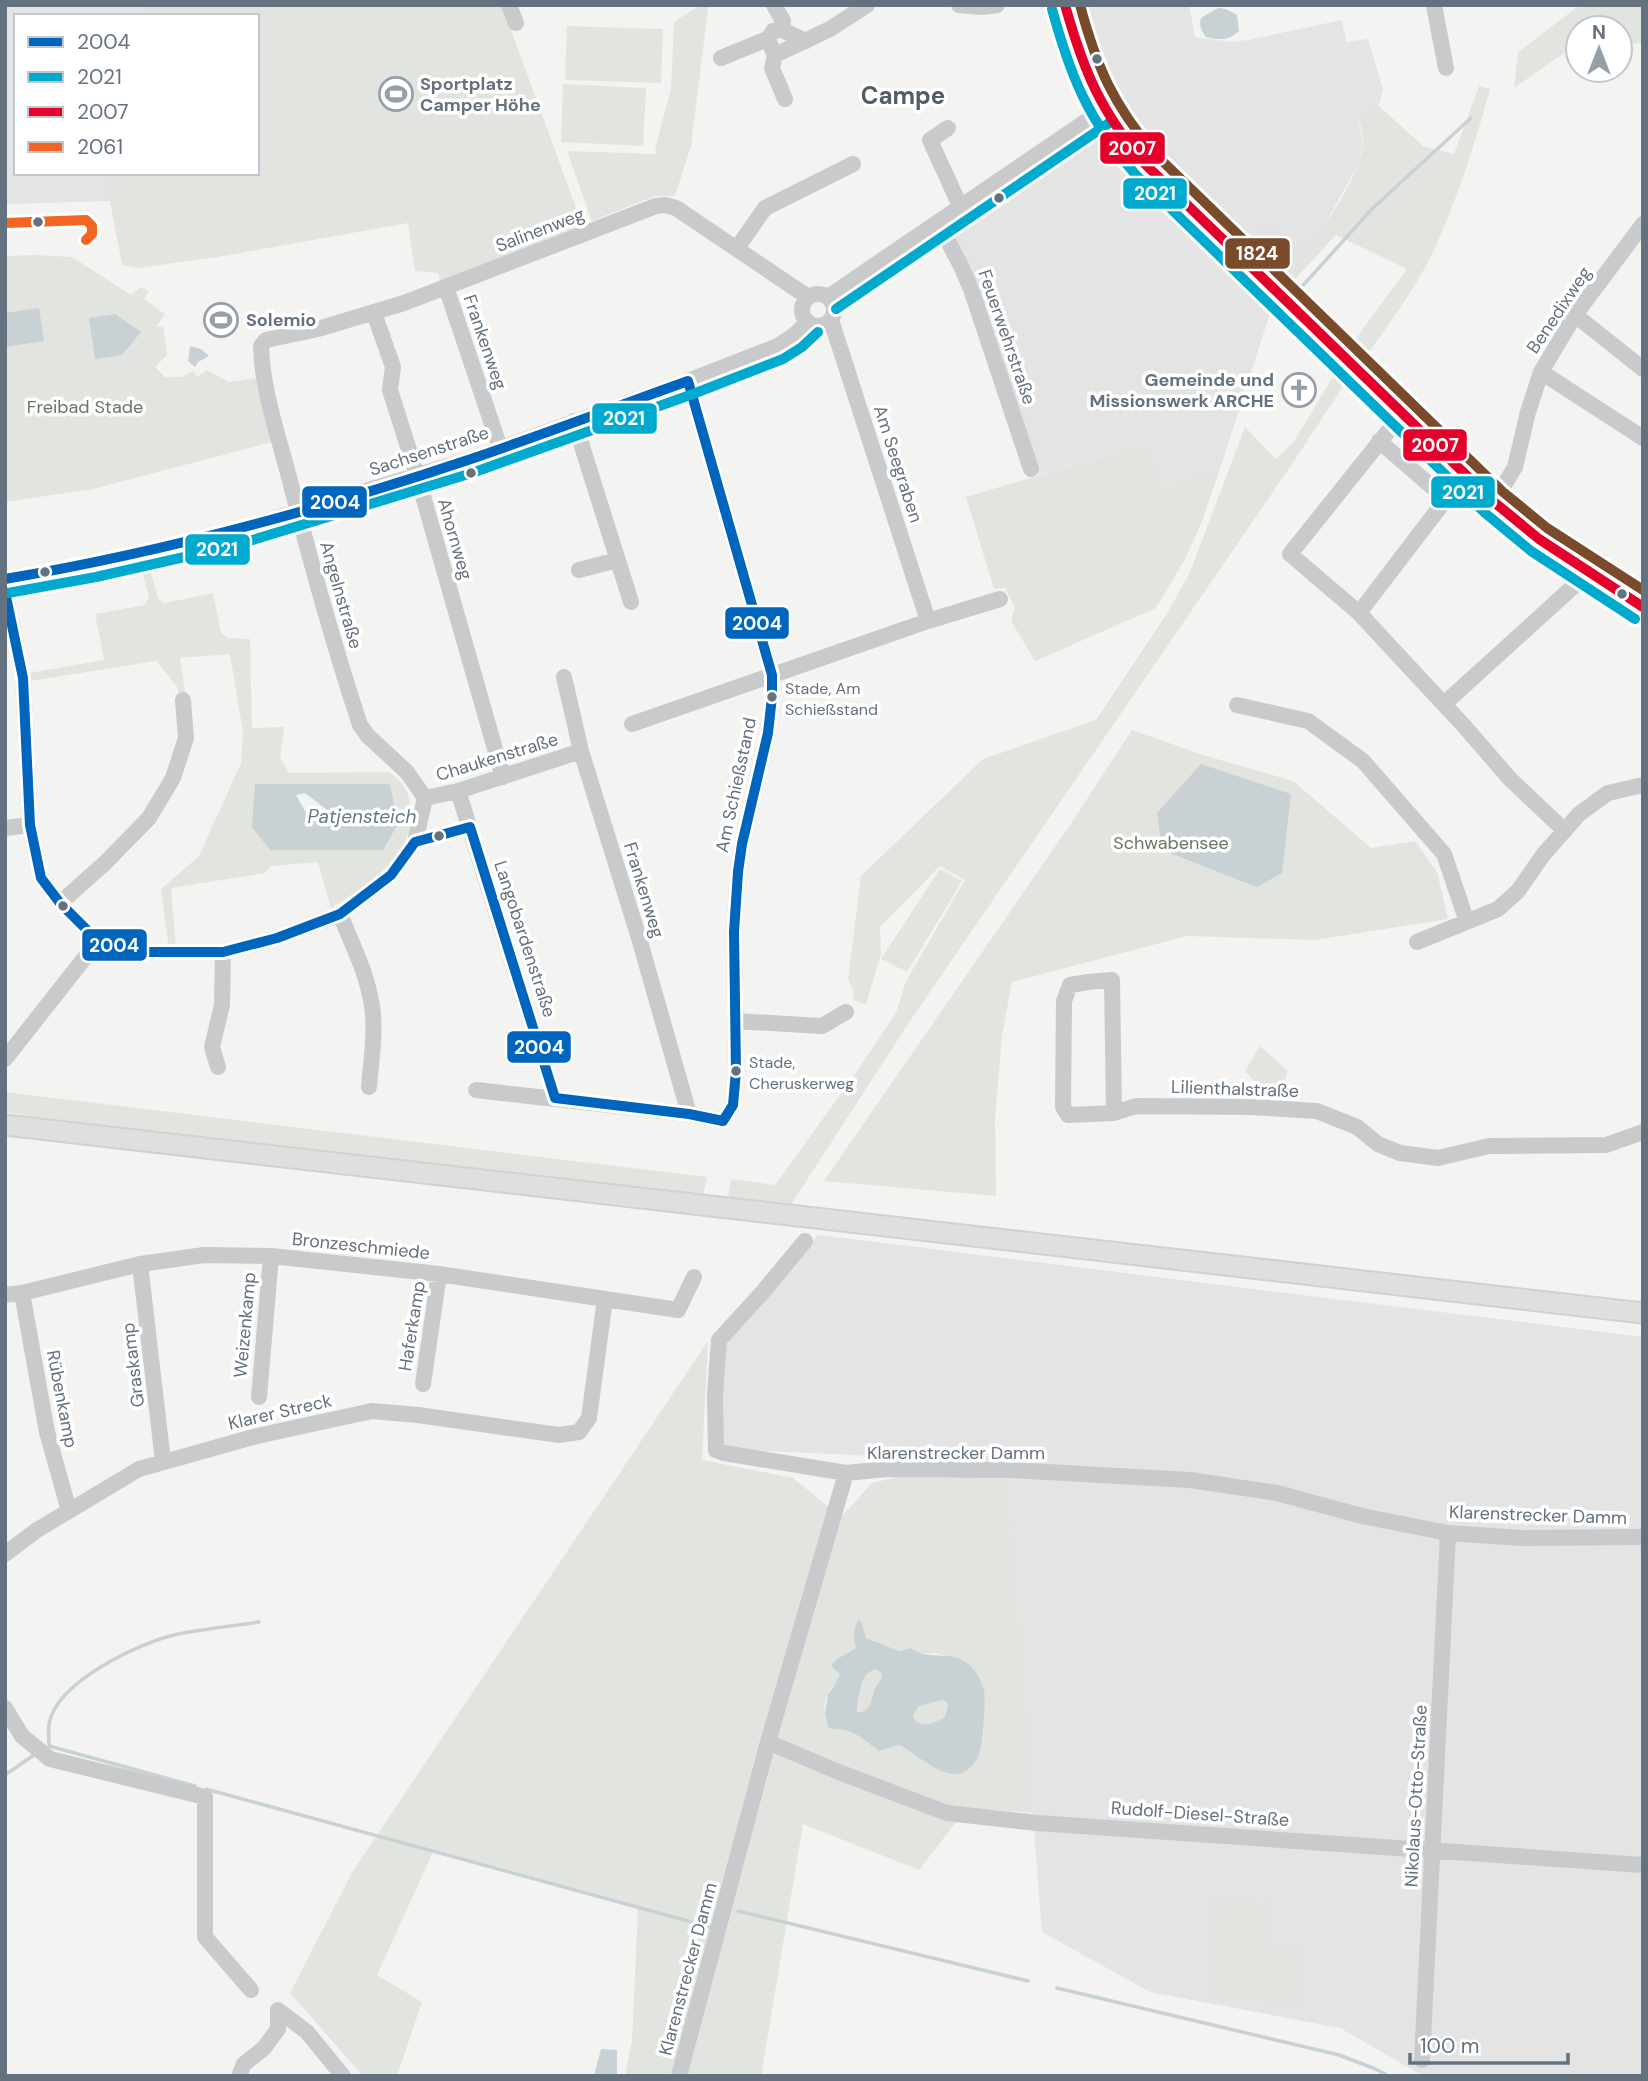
<svg xmlns="http://www.w3.org/2000/svg" width="1648" height="2081" viewBox="0 0 1648 2081" font-family="'DM Sans',sans-serif">
  <rect width="100%" height="100%" fill="#f3f3f1"/>
  <path fill="#e3e4e3" d="M5 5H141V16H16V173H110V201L5 204Z
    M1089 5H1189L1195 37 1231 42 1248 40 1342 20 1346 42 1368 39 1383 89 1379 106 1357 111 1363 143 1358 164 1319 236 1304 251 1252 238 1245 249 1197 203 1143 145 1111 98 1097 72 1075 8Z
    M1094 136 1104 138 1111 143 1249 279 1272 307 1221 466 1160 487 1145 444 1039 475 978 287 949 226 1087 137Z
    M818 1235 1643 1337V2076H1423L1340 2028 1150 1992 1042 1932 1006 1474 1003 1462 723 1449V1342Z"/>
  <path fill="#e2e5df" fill-rule="evenodd" d="M141 5H502L583 227 441 283 438 273 415 271 408 223 218 257 138 268 122 265 110 201V173H257V16H141Z
    M700 5H707L708 10 691 146 675 196H655L592 221 567 151 655 154 656 146 671 88 674 22Z
    M1580 5H1643V43L1620 45V28H1578V49L1567 51 1514 88 1518 52Z
    M567 26 663 29 661 83 565 80Z
    M563 84 646 88 643 146 561 142Z
    M1479 86 1490 89C1474 147 1456 204 1430 258 1413 292 1389 323 1368 354L1354 341 1407 269 1336 235 1295 279 1252 238 1270 223 1304 250C1324 233 1361 171 1363 144 1364 134 1359 121 1357 111L1379 106 1423 146 1454 154Z
    M36 255 72 257 131 295 141 287 149 291 144 299 165 314 156 327 163 326 167 355 155 367 165 377H182L194 371 197 377 207 370 229 382 256 378 272 442 93 489 5 502V256Z
    M1336 372 1346 382 1288 470 910 1021 790 1206 728 1198 731 1179 775 1185 851 1080 896 1013 906 981 965 880 940 866 880 927 881 954 866 1004 853 1000 854 992 848 979 861 876 983 759 1096 720 1168 612 1190 572 1245 427 1276 459 1293 443Z
    M1145 444 1161 487 1221 466 1201 524 1184 561 1156 608 1035 661 1011 621 1015 607 1005 588 994 589 966 497Z
    M147 561 159 600 165 603 213 593 221 633 227 638 250 639 252 728 284 727 280 757 289 773 390 772C395 777 402 782 405 788 409 794 410 803 411 809 414 857 366 886 331 908L318 862 271 866 265 873 171 888 176 949H169L161 889 199 856 241 763 243 732 230 654 180 658 186 697 180 698 177 686 156 661 30 681 29 673 104 660 95 614 145 605 149 597 140 564ZM255 784H390L270 850Z
    M1132 730 1203 755 1293 781 1371 848 1415 841 1437 872 1448 919 1315 940 1187 936 1012 982 1002 1035 995 1118 996 1196 824 1181 1072 822Z
    M940 869 962 881 907 972 881 959Z
    M1260 1046 1287 1070 1282 1097 1255 1095 1256 1083 1245 1071Z
    M5 1092 707 1177 703 1196 126 1131 5 1112Z
    M708 1341 702 1460 793 1478 841 1517 872 1483 914 1473 1006 1474 1033 1813 967 1808 919 1870 803 1824 761 2076H625L632 2041 638 1908 433 1852 377 1975 422 2002 397 2076H363L290 1993 353 1871ZM866 1638 899 1651 911 1648C923 1658 932 1650 943 1655 950 1658 976 1681 983 1688L984 1711 979 1755 934 1766 899 1745 879 1751C869 1744 858 1734 845 1730 839 1728 835 1731 829 1727 824 1718 823 1704 828 1694 831 1687 838 1684 840 1675 840 1671 838 1664 837 1659L857 1648Z
    M876 1669 881 1672 883 1676 869 1708C865 1712 863 1714 857 1712 857 1705 861 1681 865 1675 866 1674 874 1670 876 1669Z
    M941 1700 946 1701 949 1706 945 1717C934 1723 921 1730 912 1717L918 1707Z
    M1212 1901 1272 1904 1270 1932 1210 1929Z
    M1211 1933 1241 1935V1939L1270 1941V1944L1300 1946 1297 2005 1268 2004 1267 2000 1238 1999 1237 1995 1208 1993Z"/>
  <path fill="#c8d1d3" fill-rule="evenodd" d="M1218 8 1226 9 1237 15 1239 31C1229 41 1219 40 1206 37 1201 30 1199 26 1201 18Z
    M39 308 44 341 5 347V313Z
    M115 314 141 332 122 355 95 359 89 318Z
    M190 346 201 349 209 356 198 362 195 367 188 361Z
    M1201 764 1291 794 1282 873 1257 887 1162 850 1157 813Z
    M255 784H390L398 824 383 850H270L252 827ZM305 793 326 809 310 820 296 795Z
    M860 1619 866 1638 899 1651 911 1648C929 1663 956 1646 974 1670 978 1675 982 1683 984 1690 986 1702 983 1742 979 1754 976 1763 966 1774 956 1774 938 1775 915 1753 899 1745L879 1751C869 1744 857 1733 845 1730 839 1728 835 1731 828 1727L825 1714 828 1694 835 1685 840 1674 831 1666 837 1659 856 1648C854 1638 852 1627 860 1619ZM875 1669 881 1672 882 1677C881 1680 878 1683 876 1687 871 1697 872 1714 857 1712 857 1705 861 1681 865 1676 867 1673 872 1671 875 1669ZM941 1700 946 1701 948 1706 945 1717C934 1723 920 1730 913 1717L918 1707Z
    M601 2049 617 2050V2076H594Z"/>
  <g fill="none" stroke-linecap="round" stroke-linejoin="round">
    <path stroke="#c8d1d3" stroke-width="3.5" d="M1297 292 1372 209 1471 118
      M5 1775 34 1755
      M195 1786 49 1746C49 1739 48 1731 49 1724 56 1682 140 1642 178 1634 205 1629 232 1626 259 1622
      M206 1789 710 1927
      M738 1911 1028 1981
      M1057 1988 1339 2055 1373 2068 1389 2076"/>
    <g stroke="#d0d1d1" stroke-width="23">
      <path id="major" d="M1065 5C1071 26 1076 48 1084 68 1098 104 1120 135 1145 164L1494 502 1539 539 1643 607
        M5 1125 1643 1313"/>
    </g>
    <path stroke="#c8cacb" stroke-width="16" d="M509 5 516 23
      M774 5 783 21 782 30
      M959 5 982 7 997 5
      M1434 5 1446 68
      M775 55 830 29 867 5
      M775 55 768 40 773 31 782 30 806 41
      M775 55 772 68 785 99
      M721 58 765 40H768
      M948 128 930 140 960 206
      M938 222 962 268 972 292 1031 469
      M737 248 765 208 853 164
      M446 287 500 448
      M802 310a16 16 0 1 1 32 0a16 16 0 1 1-32 0Z
      M828 297 1104 109
      M374 313 393 367 390 390 417 475 503 777
      M1575 315 1643 369
      M831 320 928 621
      M1541 372 1643 438
      M1402 414 1290 554 1359 613 1465 727 1510 779 1565 831
      M574 421 631 602
      M1494 502 1515 467 1528 412 1541 372 1575 315 1643 224
      M579 570 617 560
      M5 579 93 563 230 532 468 460 688 381 778 346 793 336 808 322
      M5 591 23 678 30 825 41 878 60 903 98 941 143 952H223L277 938 340 914 391 875 415 842 425 798
      M1359 613 1446 499 1379 441
      M564 677 581 751 639 938 689 1114
      M1444 704 1575 585 1584 569
      M1237 705 1308 721 1363 761 1444 854 1467 922
      M632 724 928 621 1000 599
      M458 791 555 1098
      M425 798 407 772 368 736 360 725C333 643 310 560 289 477 278 435 262 389 261 346L266 340 318 329 404 303 656 206 665 205 676 208 808 297
      M425 798 458 791 581 751
      M5 828 30 825
      M60 903 105 863 149 818 173 778 186 738 183 700
      M340 914C352 944 367 973 372 1006 376 1032 371 1061 369 1087
      M1417 942 1498 909 1518 891 1543 855 1579 814 1608 793 1643 785
      M735 1021 822 1026 846 1012
      M5 1059 98 941
      M218 1067 212 1047 222 1005 223 952
      M476 1090 689 1114 723 1121 733 1105 736 1071 734 932 738 872 742 844 768 733 772 697V675L688 381
      M1114 1113 1112 980 1088 982 1070 985 1064 1001 1063 1107 1068 1115 1114 1113 1136 1106 1250 1107 1317 1111 1357 1127 1378 1144 1400 1153 1438 1158 1489 1146 1606 1145 1643 1132
      M805 1241 761 1294 719 1340 715 1395 716 1450 724 1453 846 1473
      M140 1264 163 1461
      M22 1293 47 1432 69 1511
      M5 1295 22 1293 140 1264 204 1255 271 1256 439 1274 678 1310 694 1277
      M423 1384 439 1274
      M259 1397 271 1256
      M5 1554 37 1530 139 1469 257 1436 372 1411 418 1415 559 1435 579 1432 589 1418 605 1299
      M5 1708 22 1736 50 1759 205 1797V1937L251 1990
      M768 1742 836 1771 947 1813 1037 1823 1643 1865
      M278 2010 307 2032 343 2076
      M1422 2060 1448 1533
      M239 2076 244 2064 264 2048 278 2029V2010
      M679 2076 768 1742 846 1473 886 1469 1010 1470 1190 1480 1277 1493 1362 1516 1448 1533 1522 1538 1643 1537"/>
    <use href="#major" stroke="#dedfdf" stroke-width="19"/>
    <g stroke="#fff" stroke-width="16">
      <path id="bus-1" d="M5 579C163 552 316 511 468 460 542 435 615 407 688 381L772 675V697L768 733 742 844 738 872 734 932 736 1071 733 1105 723 1121 689 1114 555 1098 470 827 415 842 391 875 340 914 277 938 223 952H143L98 941 60 903 41 878 30 825 23 678 5 592"/>
    </g>
    <g stroke="#fff" stroke-width="16">
      <path id="bus-2" d="M1052 9C1071 78 1088 119 1135 174L1485 513 1531 551 1635 619
        M836 309 1112 121
        M8 593 96 577 233 546 472 473 693 394 783 359 802 347 818 332"/>
    </g>
    <g stroke="#fff" stroke-width="16">
      <path id="bus-3" d="M1065 5C1084 72 1100 110 1145 164L1494 502 1539 539 1643 607"/>
    </g>
    <g stroke="#fff" stroke-width="16">
      <path id="bus-4" d="M5 223 86 220 92 226V234L86 240"/>
    </g>
    <g stroke="#fff" stroke-width="16">
      <path id="bus-5" d="M1080 5C1097 68 1113 104 1155 154L1503 492 1547 528 1643 590"/>
    </g>
    <use href="#bus-1" stroke="#0065bd" stroke-width="10"/>
    <use href="#bus-2" stroke="#00a9ce" stroke-width="10"/>
    <use href="#bus-3" stroke="#e4002b" stroke-width="10"/>
    <use href="#bus-4" stroke="#f26522" stroke-width="10"/>
    <use href="#bus-5" stroke="#7a4b2a" stroke-width="10"/>
  </g>
  <defs>
    <g id="stadium-ring" transform="scale(1.75)"><circle r="9.5" fill="#fff" stroke="#969fa7" stroke-width="1.5"/><path d="M0-5a6.5 5 0 1 0 0 10a6.5 5 0 1 0 0-10ZM-3.5-1.8h7v3.6h-7Z" fill="#969fa7"/></g>
    <g id="church-ring" transform="scale(1.75)"><circle r="9.5" fill="#fff" stroke="#969fa7" stroke-width="1.5"/><path d="M-1.2-6h2.4v3.5h3.3v2.4h-3.3V6h-2.4V-.1h-3.3v-2.4h3.3Z" fill="#969fa7"/></g>
  </defs>
  <g fill-rule="evenodd">
    <use href="#stadium-ring" x="396" y="94"/>
    <use href="#stadium-ring" x="221" y="320"/>
    <use href="#church-ring" x="1299" y="390"/>
  </g>
  <g fill="#64727f" stroke="#fff" stroke-width="2.5">
    <circle cx="1097" cy="59" r="6"/>
    <circle cx="999" cy="198" r="6"/>
    <circle cx="38" cy="222" r="6"/>
    <circle cx="471" cy="473" r="6"/>
    <circle cx="45" cy="572" r="6"/>
    <circle cx="1622" cy="594" r="6"/>
    <circle cx="772" cy="697" r="6"/>
    <circle cx="439" cy="836" r="6"/>
    <circle cx="63" cy="906" r="6"/>
    <circle cx="736" cy="1071" r="6"/>
  </g>
  <g text-anchor="middle" dominant-baseline="central" stroke-width="7" stroke-linejoin="round" paint-order="stroke">
    <g font-size="16" fill="#64727f" stroke="#fff" text-anchor="start">
      <text x="785" y="688">Stade, Am<tspan x="785" dy="21">Schießstand</tspan></text>
      <text x="749" y="1062">Stade,<tspan x="749" dy="21">Cheruskerweg</tspan></text>
    </g>
    <g font-size="18" font-weight="bold" fill="#64727f" stroke="#fff" text-anchor="start">
      <text x="420" y="84">Sportplatz<tspan x="420" dy="21">Camper Höhe</tspan></text>
      <text x="246" y="320">Solemio</text>
      <text x="1274" y="380" text-anchor="end">Gemeinde und<tspan x="1274" dy="21">Missionswerk ARCHE</tspan></text>
    </g>
    <g font-size="18" fill="#64727f" stroke="#fff">
      <text transform="translate(540 230) rotate(-21)">Salinenweg</text>
      <text transform="translate(1559 310) rotate(-56)">Benedixweg</text>
      <text transform="translate(1007 337) rotate(71)">Feuerwehrstraße</text>
      <text transform="translate(485 342) rotate(71)">Frankenweg</text>
      <text transform="translate(429 451) rotate(-18)">Sachsenstraße</text>
      <text transform="translate(898 464) rotate(72)">Am Seegraben</text>
      <text transform="translate(455 539) rotate(74)">Ahornweg</text>
      <text transform="translate(341 595) rotate(74)">Angelnstraße</text>
      <text transform="translate(497 757) rotate(-17)">Chaukenstraße</text>
      <text transform="translate(736 785) rotate(-78)">Am Schießstand</text>
      <text transform="translate(644 890) rotate(73)">Frankenweg</text>
      <text transform="translate(525 939) rotate(72)">Langobardenstraße</text>
      <text transform="translate(1235 1089) rotate(2)">Lilienthalstraße</text>
      <text transform="translate(361 1246) rotate(6)">Bronzeschmiede</text>
      <text transform="translate(245 1325) rotate(-85)">Weizenkamp</text>
      <text transform="translate(412 1326) rotate(-81)">Haferkamp</text>
      <text transform="translate(133 1365) rotate(-97)">Graskamp</text>
      <text transform="translate(62 1399) rotate(79)">Rübenkamp</text>
      <text transform="translate(280 1412) rotate(-13)">Klarer Streck</text>
      <text x="956" y="1453">Klarenstrecker Damm</text>
      <text transform="translate(1538 1515) rotate(2)">Klarenstrecker Damm</text>
      <text transform="translate(1416 1796) rotate(-87)">Nikolaus-Otto-Straße</text>
      <text transform="translate(1200 1814) rotate(4)">Rudolf-Diesel-Straße</text>
      <text transform="translate(688 1969) rotate(-75)">Klarenstrecker Damm</text>
    </g>
    <g font-size="18" fill="#667762" stroke="#fff">
      <text x="85" y="407">Freibad Stade</text>
      <text x="1171" y="843">Schwabensee</text>
    </g>
    <g font-size="19" font-style="italic" fill="#647a84" stroke="#fff">
      <text x="362" y="816">Patjensteich</text>
    </g>
    <g font-size="24" font-weight="bold" fill="#515c65" stroke="#fff">
      <text x="903" y="95">Campe</text>
    </g>
  </g>
  <g stroke="#fff" stroke-width="2.5">
    <rect x="1099" y="131" width="67" height="34" rx="7" fill="#e4002b"/>
    <rect x="1122" y="177" width="66" height="33" rx="7" fill="#00a9ce"/>
    <rect x="1224" y="237" width="67" height="33" rx="7" fill="#7a4b2a"/>
    <rect x="591" y="402" width="67" height="33" rx="7" fill="#00a9ce"/>
    <rect x="1402" y="428" width="66" height="34" rx="7" fill="#e4002b"/>
    <rect x="1430" y="475" width="66" height="34" rx="7" fill="#00a9ce"/>
    <rect x="301" y="485" width="67" height="34" rx="7" fill="#0065bd"/>
    <rect x="184" y="533" width="67" height="33" rx="7" fill="#00a9ce"/>
    <rect x="724" y="606" width="66" height="34" rx="7" fill="#0065bd"/>
    <rect x="81" y="928" width="67" height="34" rx="7" fill="#0065bd"/>
    <rect x="506" y="1030" width="66" height="34" rx="7" fill="#0065bd"/>
  </g>
  <g font-size="19" text-anchor="middle" font-weight="bold" fill="#fff">
    <text x="1132" y="155">2007</text>
    <text x="1155" y="200">2021</text>
    <text x="1257" y="260">1824</text>
    <text x="624" y="425">2021</text>
    <text x="1435" y="452">2007</text>
    <text x="1463" y="499">2021</text>
    <text x="335" y="509">2004</text>
    <text x="217" y="556">2021</text>
    <text x="757" y="630">2004</text>
    <text x="114" y="952">2004</text>
    <text x="539" y="1054">2004</text>
  </g>
  <rect width="1648" height="2081" fill="none" stroke="#64727f" stroke-width="14"/>
  <rect x="14" y="14" width="245" height="161" fill="#ffffff" stroke="#c1c7cc" stroke-width="2"/>
  <rect x="28" y="37" width="35" height="10" fill="#0065bd" stroke="#c1c7cc" stroke-width="2"/>
  <text x="77" y="49" font-size="21" fill="#64727f">2004</text>
  <rect x="28" y="72" width="35" height="10" fill="#00a9ce" stroke="#c1c7cc" stroke-width="2"/>
  <text x="77" y="84" font-size="21" fill="#64727f">2021</text>
  <rect x="28" y="107" width="35" height="10" fill="#e4002b" stroke="#c1c7cc" stroke-width="2"/>
  <text x="77" y="119" font-size="21" fill="#64727f">2007</text>
  <rect x="28" y="142" width="35" height="10" fill="#f26522" stroke="#c1c7cc" stroke-width="2"/>
  <text x="77" y="154" font-size="21" fill="#64727f">2061</text>
  <g transform="translate(1599 49)"><circle r="33" fill="#ffffff" stroke="#c1c7cc" stroke-width="2"/>
  <path d="M0-5L12 26L0 18L-12 26Z" fill="#969fa7"/>
  <text y="-10" font-size="19" font-weight="bold" text-anchor="middle" fill="#64727f">N</text>
  </g>
  <path d="M1410 2053v10h158v-10" fill="none" stroke="#64727f" stroke-width="3.5"/>
  <text x="1420" y="2053" font-size="21" fill="#64727f" stroke="#ffffff" stroke-width="5" paint-order="stroke">100 m</text>
</svg>
